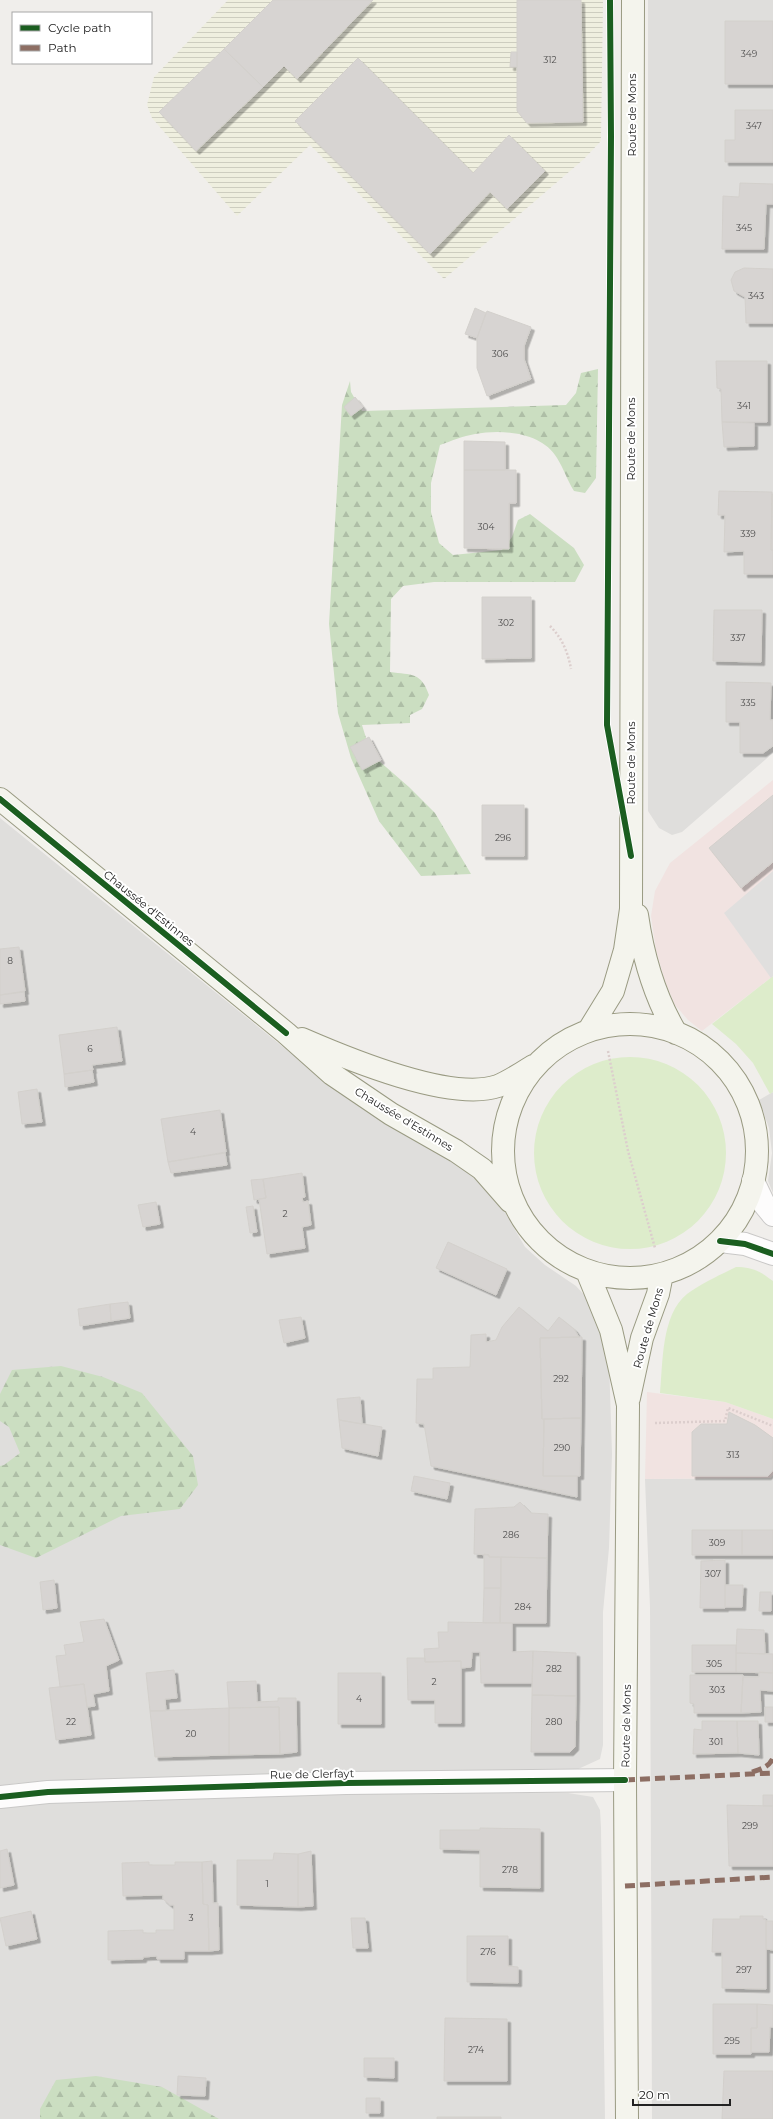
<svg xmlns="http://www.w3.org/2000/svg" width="773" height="2119" viewBox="0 0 773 2119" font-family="Montserrat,sans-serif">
  <defs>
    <pattern id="farmland-rules" width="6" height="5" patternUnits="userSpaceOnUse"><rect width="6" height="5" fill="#efefdf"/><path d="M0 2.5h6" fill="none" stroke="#cdcdbf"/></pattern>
    <pattern id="forest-firs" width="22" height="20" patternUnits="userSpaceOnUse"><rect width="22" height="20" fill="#cbdec1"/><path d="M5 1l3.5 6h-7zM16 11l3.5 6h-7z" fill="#aebea6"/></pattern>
    <filter id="shadow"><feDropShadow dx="3.5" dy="3.5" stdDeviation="0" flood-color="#0004"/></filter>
  </defs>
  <rect width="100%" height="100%" fill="#f0eeeb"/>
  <path fill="#dfdedc" d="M648 0H773V753L682 832 672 835 659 828 648 811Z
    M0 818 298 1059 468 1164 496 1197 525 1247 545 1265 576 1286 587 1298 599 1325 609 1360 612 1454 609 1548 603 1612V1745L600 1759 576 1770 363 1771 18 1783 0 1786Z
    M773 1092V1193L768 1181 772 1153 769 1128 759 1100Z
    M773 1475V2119H652L650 1607 645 1479 770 1478Z
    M270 1793H568L593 1797 600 1810 601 1828 605 2119H0V1807L97 1800Z"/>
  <path fill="#f1e3e1" d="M773 780V976L702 1031 688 1020 675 1005 665 981 656 950 651 916 655 891 670 863Z
    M647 1392 725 1402 773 1419V1475L770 1478 645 1479Z"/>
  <path fill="url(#farmland-rules)" d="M228 0H603L601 141 584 159 444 279 310 145 237 216 152 118 147 105 154 77Z"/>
  <path fill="#ddeccb" d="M773 976V1092L770 1094 753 1063 736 1044 712 1024Z
    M534 1153a96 96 0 1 1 192 0a96 96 0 1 1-192 0Z
    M736 1267C752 1267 760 1271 773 1281V1419L725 1402 660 1393C663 1363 661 1315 687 1294 702 1283 720 1275 736 1267Z"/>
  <path fill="url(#forest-firs)" d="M598 369 596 478 585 493 574 491C567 480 564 469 557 458 542 432 502 429 475 434 463 436 451 441 440 445L431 483V512L439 543 453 555 502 550 512 537 518 520 530 514 574 548 584 565 575 582H434L403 586 391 599 390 672C412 675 421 672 429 695L422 709 410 715V723L362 725 371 754 409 787 435 813 471 874 421 876 379 821 351 758 338 713 329 624 342 405 350 381 351 392 362 411 566 405 576 393 581 373Z
    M61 1366 103 1377 142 1393 193 1456 198 1485 180 1509 121 1516 36 1558 0 1545V1466L4 1465 20 1453 9 1427 0 1421V1394L12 1370Z
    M96 2076 162 2087 219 2119H40V2109L56 2080Z"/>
  <path fill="#e0dfde" d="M773 871V976L771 978 724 913Z"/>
  <path fill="#d7d4d2" stroke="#d3d0cc" filter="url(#shadow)" d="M273 0H373L297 79 284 66 263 87 224 49Z
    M517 0H581L583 122 527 123 517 111Z
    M725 21H773V84H725Z
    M224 49 263 87 196 151 159 112Z
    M511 52H517V67H510Z
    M358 58 473 173 509 135 545 171 507 209 490 192 430 254 295 121Z
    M735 110H773V162H725V140H735Z
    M740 183 773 184V204H766L764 249H722L723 196 739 197Z
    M744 268 773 269V323H746L745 297 734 291 731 280 735 272Z
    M475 308 486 313 477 338 465 334Z
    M487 311 531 327 524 346V359L531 379 487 396 477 368V338Z
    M716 361H767V422H722L721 389 717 388Z
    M355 397 363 407 351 416 344 407Z
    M722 422 754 423V446L724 447Z
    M464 441 505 442V470H464Z
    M464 470H516V503H509V549L464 548Z
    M719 491 772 492 771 550H773V574H744V551L724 552 725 515H718Z
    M772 494H773V550H771Z
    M482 597H531V658L482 659Z
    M714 610H762L761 662 713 661Z
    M726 682 771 683 770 720H773V746L763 753H740V722H726Z
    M369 737 381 760 362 770 350 747Z
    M773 795V862L741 888 709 848Z
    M482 805H524V856H482Z
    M19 947 25 991 0 995V949Z
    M24 992 25 1001 0 1004V995Z
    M117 1027 122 1061 92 1065 93 1070 64 1074 59 1035Z
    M92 1070 94 1082 65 1087 64 1074Z
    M37 1089 42 1122 22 1124 18 1092Z
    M220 1110 226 1152 168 1162 161 1119Z
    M225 1153 227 1165 171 1173 168 1162Z
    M302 1173 305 1197 302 1198 303 1202 308 1201 311 1225 302 1227 305 1248 267 1254 259 1199 266 1198 263 1179Z
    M263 1179 266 1198 254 1200 251 1180Z
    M156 1202 160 1224 143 1227 138 1205Z
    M253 1206 257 1232 250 1233 246 1207Z
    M448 1242 507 1269 496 1295 436 1268Z
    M128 1302 130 1318 111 1321 110 1304Z
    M110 1304 111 1321 80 1326 78 1309Z
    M519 1307 548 1331 559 1317 574 1329 579 1337 540 1338 542 1419H544L543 1476H577V1497L431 1466 424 1424 416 1423 417 1379H433V1368L470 1367 471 1335 486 1334V1342L496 1340 502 1327Z
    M301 1317 305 1338 284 1343 279 1320Z
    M582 1337 581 1418 542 1419 540 1338Z
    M360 1397 362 1424 339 1420 337 1399Z
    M729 1412 755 1425 773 1438V1470L768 1476H692V1432L701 1424H727Z
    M581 1418 580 1476H543L544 1419Z
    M339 1420 382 1427 378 1456 342 1448Z
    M414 1476 450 1483 447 1499 411 1491Z
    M520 1502 531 1513 548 1514 547 1558 489 1557V1555L474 1554 475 1509 514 1507Z
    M692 1530H742V1555H692Z
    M742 1530H773V1555H742Z
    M484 1554 489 1555V1557H501V1588H484Z
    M501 1557 547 1558 546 1623H500Z
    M725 1560V1608H700L701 1561Z
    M54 1580 57 1608 43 1610 40 1582Z
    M725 1585H743L742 1607H725Z
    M484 1588H501L500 1623H483Z
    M760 1592H771V1611H759Z
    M104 1619 119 1660 106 1666 109 1691 93 1694 95 1706 87 1707 84 1684 60 1687 56 1656 66 1655 64 1645 84 1642 80 1622Z
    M448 1622 512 1623V1652L533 1651 532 1683H481L480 1652H472L471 1667 461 1668V1661L425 1662 424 1649 439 1648 438 1632H448Z
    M737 1629 764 1630 765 1654 736 1653Z
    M692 1645H736V1672H692Z
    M533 1651 576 1653V1696L532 1695Z
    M736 1653 773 1654V1673L736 1672Z
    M407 1658H425V1662L461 1661V1723H435V1700H408Z
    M174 1670 177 1698 165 1699 166 1711H150L146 1673Z
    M759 1672 773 1673V1691L760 1690 761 1712 741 1713 743 1677H759Z
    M338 1673H381V1724H338Z
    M690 1675H743L741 1713H694V1704L690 1703Z
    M256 1681 257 1702 278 1701V1698H296L297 1752 280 1754 279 1707 229 1708 227 1682Z
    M84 1684 91 1735 56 1740 49 1688Z
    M532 1695 576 1696 575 1747 570 1752H531Z
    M279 1707 280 1754 229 1755V1708Z
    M765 1707H773V1722H765Z
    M229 1708V1755L155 1757 150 1711Z
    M702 1721H737L738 1753 693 1754 694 1729 702 1730Z
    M737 1721H758L759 1755 738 1753Z
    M763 1795H773V1806H763Z
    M727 1805 773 1806V1866H729Z
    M480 1828 540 1829V1888L480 1887V1850L440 1849V1830H480Z
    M7 1849 14 1885 0 1888V1851Z
    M311 1851 313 1906 298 1907V1854Z
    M274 1853 298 1854V1907L237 1905V1860H273Z
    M212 1861 213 1903H218L219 1950 209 1951 208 1905 203 1904 202 1862Z
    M149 1862V1865H175V1862H202L203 1904 208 1905 209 1951H184V1959H157V1956L143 1957V1959L108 1960V1931L143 1930V1933H156V1930H174V1905H170L163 1899V1895L123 1896 122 1863Z
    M31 1911 37 1939 6 1946 0 1918Z
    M740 1916H763V1919L766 1920V1989L722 1988V1952H712L713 1919H740Z
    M351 1918H365L368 1948H353Z
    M766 1921H773V1950L766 1949Z
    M467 1936H508V1966L518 1967V1983L467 1982Z
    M713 2004H757V2028H751V2054H713Z
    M757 2004 773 2005V2027H770L769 2052H751V2028H757Z
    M445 2018 507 2019V2081H444Z
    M364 2058H394V2078L364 2077Z
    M724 2071H773V2119H722Z
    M178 2076 206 2078 205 2096 177 2095Z
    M366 2098H380V2113H366Z
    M437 2117H501V2119H437Z"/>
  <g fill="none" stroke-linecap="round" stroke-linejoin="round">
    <g stroke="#c9c8c7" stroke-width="24">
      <path id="minor" d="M753 1181 764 1204 773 1215
        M720 1241 745 1244 773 1254"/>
    </g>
    <g stroke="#c9c8c7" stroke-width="24">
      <path id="tertiary" d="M0 1797 48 1792 346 1783 625 1780"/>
    </g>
    <g stroke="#999a82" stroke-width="24">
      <path id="secondary" d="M0 799 286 1033 332 1074 391 1114 456 1151 482 1169 510 1201
        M637 915C643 957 654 996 676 1033
        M503 1151a127 127 0 1 1 254 0a127 127 0 1 1-254 0Z
        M589 1030 613 991 625 950 631 909 633 0
        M302 1039C348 1059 451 1102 498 1086 510 1081 522 1073 533 1066
        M587 1271 611 1330 628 1405 625 1780 627 2119
        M629 1398 642 1338 658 1294 662 1274"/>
    </g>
    <path stroke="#dccecd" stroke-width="2.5" stroke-dasharray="2 2" stroke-linecap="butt" d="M550 626C562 638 568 652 571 669
      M608 1051 628 1151 655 1248
      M655 1423 725 1421 728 1408 773 1426"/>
    <use href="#minor" stroke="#fdfcfc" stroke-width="22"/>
    <use href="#tertiary" stroke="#fdfcfc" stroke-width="22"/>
    <use href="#secondary" stroke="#f4f4ed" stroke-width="22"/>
    <path stroke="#8d6e63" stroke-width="5" stroke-dasharray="10 5" stroke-linecap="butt" d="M752 1772C761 1769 769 1767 773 1758
      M625 1780 773 1773
      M625 1886 773 1877"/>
    <g stroke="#fff" stroke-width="8">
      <path id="cycleway" d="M610 0 611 136 607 725 631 856
        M0 799 286 1033
        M720 1241 745 1244 773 1254
        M0 1797 48 1792 346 1783 625 1780"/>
    </g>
    <use href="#cycleway" stroke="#1b5e20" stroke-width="6"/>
  </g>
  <g text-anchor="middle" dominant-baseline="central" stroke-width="4" stroke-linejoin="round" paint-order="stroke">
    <g font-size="9" fill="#4f4e4e">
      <text x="749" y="53">349</text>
      <text x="550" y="59">312</text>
      <text x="754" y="125">347</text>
      <text x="744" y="227">345</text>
      <text x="756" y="295">343</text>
      <text x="500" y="353">306</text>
      <text x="744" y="405">341</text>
      <text x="486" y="526">304</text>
      <text x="748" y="533">339</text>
      <text x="506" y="622">302</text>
      <text x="738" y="637">337</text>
      <text x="748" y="702">335</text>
      <text x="503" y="837">296</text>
      <text x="10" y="960">8</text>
      <text x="90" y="1048">6</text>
      <text x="193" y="1131">4</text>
      <text x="285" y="1213">2</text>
      <text x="561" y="1378">292</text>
      <text x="562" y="1447">290</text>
      <text x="733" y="1454">313</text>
      <text x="511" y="1534">286</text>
      <text x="717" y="1542">309</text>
      <text x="713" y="1573">307</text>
      <text x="523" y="1606">284</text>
      <text x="714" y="1663">305</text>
      <text x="554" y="1668">282</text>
      <text x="434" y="1681">2</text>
      <text x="717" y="1689">303</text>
      <text x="359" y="1698">4</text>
      <text x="71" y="1721">22</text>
      <text x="554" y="1721">280</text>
      <text x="191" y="1733">20</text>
      <text x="716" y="1741">301</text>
      <text x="750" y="1825">299</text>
      <text x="510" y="1869">278</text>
      <text x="267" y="1883">1</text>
      <text x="191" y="1917">3</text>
      <text x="488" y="1951">276</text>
      <text x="744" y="1969">297</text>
      <text x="732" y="2040">295</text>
      <text x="476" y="2049">274</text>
    </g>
    <g font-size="11" fill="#222" stroke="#fff">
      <text transform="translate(632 115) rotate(-90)">Route de Mons</text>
      <text transform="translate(631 439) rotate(-90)">Route de Mons</text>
      <text transform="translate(631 763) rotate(-90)">Route de Mons</text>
      <text transform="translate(149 908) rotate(39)">Chaussée d'Estinnes</text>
      <text transform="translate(404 1119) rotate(31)">Chaussée d'Estinnes</text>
      <text transform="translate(648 1328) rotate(-74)">Route de Mons</text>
      <text transform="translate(626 1726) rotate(-89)">Route de Mons</text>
      <text transform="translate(312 1774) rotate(-1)">Rue de Clerfayt</text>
    </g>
  </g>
  <rect x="12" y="12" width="140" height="52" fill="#ffffff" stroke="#a7a7a7"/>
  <rect x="20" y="25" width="20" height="6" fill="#1b5e20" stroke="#a7a7a7"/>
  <text x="48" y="32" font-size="12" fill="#222222">Cycle path</text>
  <rect x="20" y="45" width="20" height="6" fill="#8d6e63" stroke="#a7a7a7"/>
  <text x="48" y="52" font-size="12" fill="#222222">Path</text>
  <path d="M633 2099v6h97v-6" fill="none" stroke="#222222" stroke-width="2"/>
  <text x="639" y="2099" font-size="12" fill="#222222" stroke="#ffffff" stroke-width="3" paint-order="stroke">20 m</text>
</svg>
